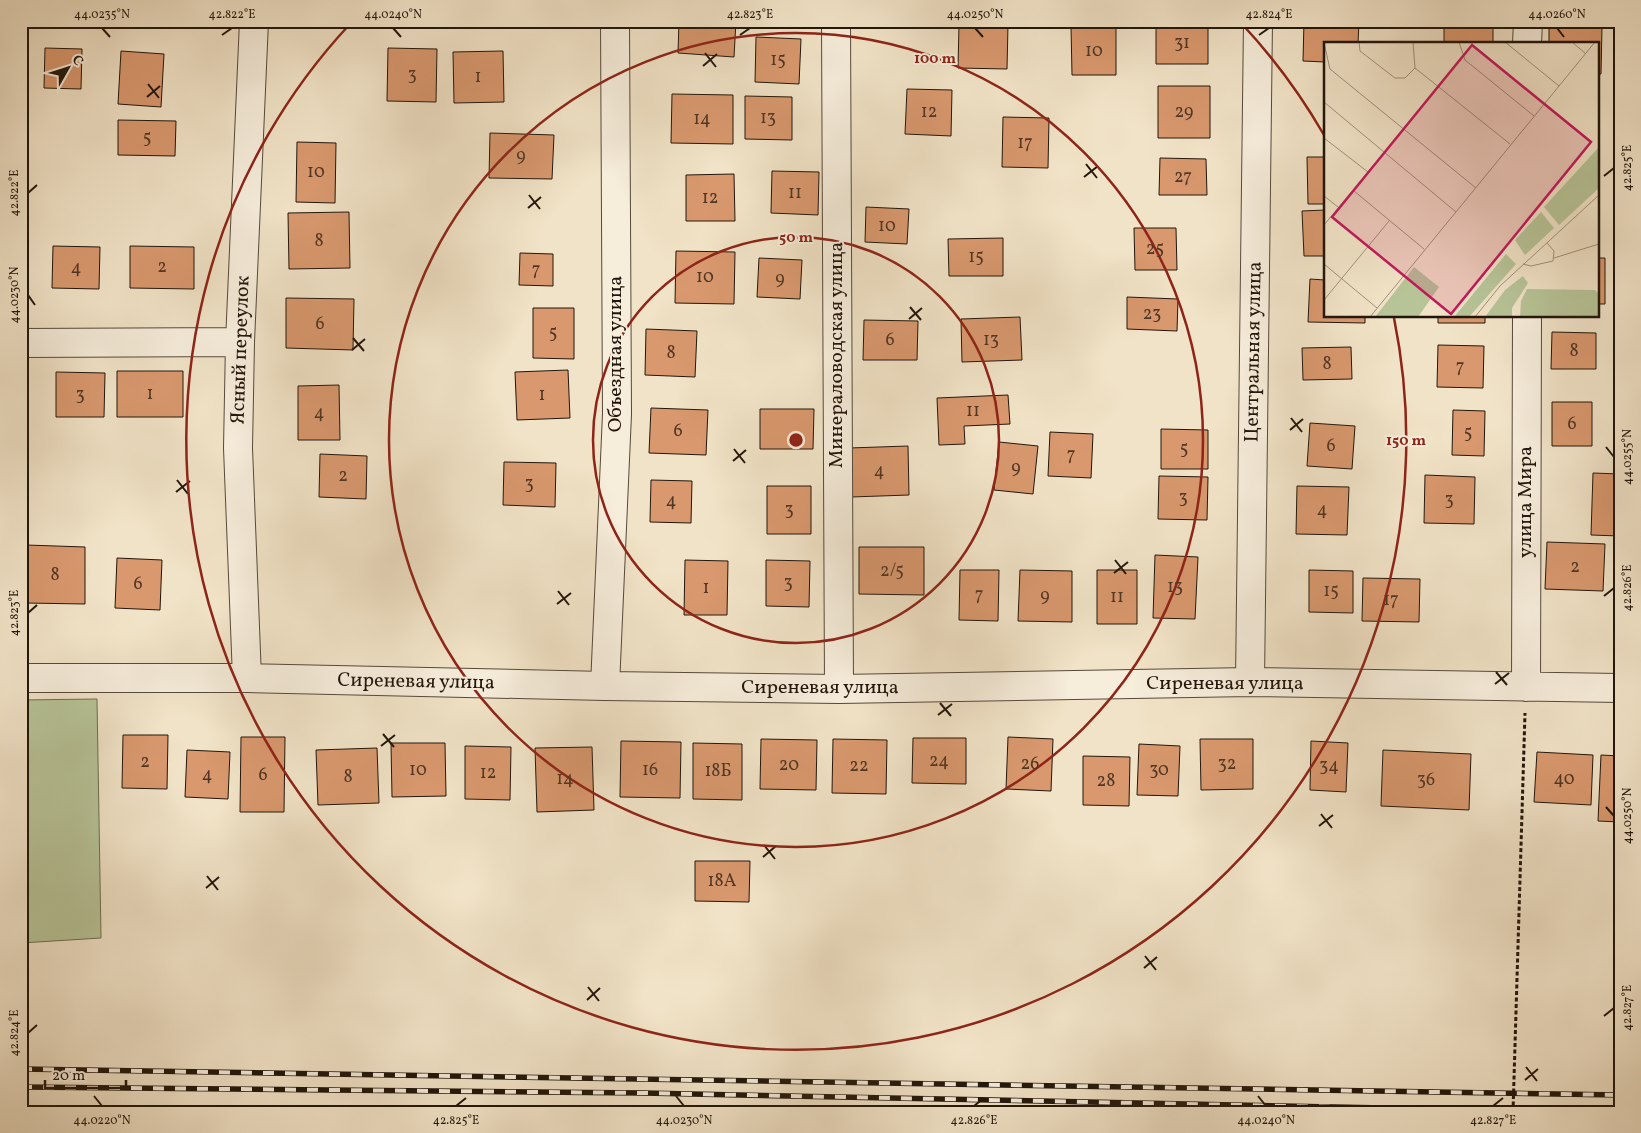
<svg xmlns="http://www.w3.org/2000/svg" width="1641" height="1133" viewBox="0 0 1641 1133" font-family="Vollkorn,serif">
  <rect width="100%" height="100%" fill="#f1e3c7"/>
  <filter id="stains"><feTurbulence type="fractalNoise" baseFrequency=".004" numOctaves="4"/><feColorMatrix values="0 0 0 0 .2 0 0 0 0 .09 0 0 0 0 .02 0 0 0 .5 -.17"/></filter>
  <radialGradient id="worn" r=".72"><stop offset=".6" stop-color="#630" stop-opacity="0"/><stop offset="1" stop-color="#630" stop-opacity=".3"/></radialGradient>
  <path fill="#b7c498" stroke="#6c6d52" d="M97 699 101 938 21 943V700Z"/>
  <path fill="#d9986e" stroke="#22160c" d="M679 21H736L734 57 678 53Z
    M1156 21H1208V64H1156Z
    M1304 21H1359L1358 44H1325V62L1303 61Z
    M1444 21H1493V44H1444Z
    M959 24 1008 25 1007 69 958 68Z
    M1116 25V75H1072L1071 26Z
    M1549 26 1602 27 1601 74H1597V44H1549Z
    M756 37 801 39 799 84 755 82Z
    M45 48 82 49 81 89 44 88Z
    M388 48 437 49 436 102 387 101Z
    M121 51 164 54 161 107 118 104Z
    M503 51 504 102 454 103 453 52Z
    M1158 86H1210V138H1158Z
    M907 89 952 90 951 136 905 134Z
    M672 94 733 95V144L671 143Z
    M745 96 792 97V140L745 139Z
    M1003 117 1049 118 1048 168 1002 167Z
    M118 120 176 121 175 156 118 155Z
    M490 133 554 135 552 179 489 178Z
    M297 142 336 143 335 203 296 202Z
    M1307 157H1325V204H1308Z
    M1160 158 1206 159 1207 195H1159Z
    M772 171 819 172 818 215 771 213Z
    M734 174 735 221H686V175Z
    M866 207 909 209 907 244 865 242Z
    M1325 210V256H1304L1302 211Z
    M349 212 350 268 289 269 288 213Z
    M1134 228H1176L1177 270H1135Z
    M1003 238V276H949L948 239Z
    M53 246 100 247 99 289 52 288Z
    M130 246 194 247V289L130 288Z
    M676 251 735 252 734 304 675 303Z
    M520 253 553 254V286L519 285Z
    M759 258 802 260 800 299 757 297Z
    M1597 258H1605V304H1597Z
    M1310 279 1325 280V316H1365V323L1308 322Z
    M1127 297 1178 299 1177 331 1127 329Z
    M286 298 354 299 353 350 286 348Z
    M533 308H574V359L533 358Z
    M1438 316H1485V323H1438Z
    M1020 317 1022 360 962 362 961 319Z
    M864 320 918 321 917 360H863Z
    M646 329 697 331 695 377 645 375Z
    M1552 332 1596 333V369H1551Z
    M1438 345 1484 346 1483 388 1437 387Z
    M1351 347 1352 379 1303 380 1302 348Z
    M568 370 570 418 517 420 515 372Z
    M117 371H183V417H117Z
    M56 372 105 373 104 417H56Z
    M339 385 340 440H298V386Z
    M1008 395 1010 424 964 426 965 444 939 445 937 398Z
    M1552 402H1592V446H1552Z
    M651 408 708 410 706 455 649 453Z
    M760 409H814L813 449H760Z
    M1453 410 1485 411 1484 456 1452 455Z
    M1310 423 1355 426 1352 469 1307 466Z
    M1161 429 1208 430V469H1161Z
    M1050 432 1093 434 1091 478 1048 476Z
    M999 442 1038 446 1033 494 994 490Z
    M908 446 909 495 851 497 849 448Z
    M320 454 367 456 366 499 319 497Z
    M504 462 556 463 555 507 503 505Z
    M1593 473 1620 474V536L1591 535Z
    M1425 475 1475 477 1474 524 1424 523Z
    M1159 476 1208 477 1207 520 1158 519Z
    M651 480 692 481 691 523 650 522Z
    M767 486H811V534H767Z
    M1297 486 1349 487 1347 535 1296 534Z
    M1547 542 1605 544 1603 591 1545 589Z
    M1616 542H1620V588H1615Z
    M26 545 85 547V604L25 603Z
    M859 547H924V595L859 594Z
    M1155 555 1198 557 1195 619 1153 618Z
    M117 558 162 560 160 610 115 608Z
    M685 560 728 561 727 615H684Z
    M766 560 810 561 809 607 766 606Z
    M960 570H999L998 621 959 620Z
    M1020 570 1072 571V622L1018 621Z
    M1097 570H1137V624H1097Z
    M1309 570 1353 571V613L1309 612Z
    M1363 578 1420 579 1419 622 1362 621Z
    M123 735H168L167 789 122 788Z
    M241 737H285L284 812H240Z
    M1008 737 1053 739 1051 791 1006 789Z
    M913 738H966V784L912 783Z
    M761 739 817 740 816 790 760 789Z
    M833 739 887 740 886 794 832 793Z
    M1200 739H1253V789L1201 790Z
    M621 741 681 742 680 798 620 797Z
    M1311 741 1348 743 1346 792 1310 790Z
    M391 743H445L446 796 392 797Z
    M693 743 742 744V800L693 799Z
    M1139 744 1180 746 1178 796 1137 795Z
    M465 746 511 747 510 800 465 799Z
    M592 747 594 810 537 812 535 748Z
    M377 748 379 803 318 805 316 750Z
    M187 750 230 752 228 799 185 797Z
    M1383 750 1471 754 1469 810 1381 806Z
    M1537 752 1593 755 1591 805 1534 802Z
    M1601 755 1620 756V822L1598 821Z
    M1083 756 1130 757 1129 806 1083 805Z
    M695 861H750L749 902 695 901Z"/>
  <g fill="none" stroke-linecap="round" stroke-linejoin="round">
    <g stroke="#56493b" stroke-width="30">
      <path id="minor" d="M836 21 839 689
        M1527 44 1528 21
        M21 343 240 342
        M21 678H247L605 686 839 689 1250 682 1620 688
        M247 678 238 448 240 342 254 21
        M1250 682 1258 21
        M605 686 617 414 615 21
        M1526 687 1527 316"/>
    </g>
    <path stroke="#22160c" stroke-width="3" stroke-dasharray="4 2.5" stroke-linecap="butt" d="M1513 1112 1525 713"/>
    <use href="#minor" stroke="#f6eddb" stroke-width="28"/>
    <g stroke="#22160c" stroke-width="5.5">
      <path id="rail" d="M21 1069 1620 1095
        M21 1087 643 1093 1586 1112"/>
    </g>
    <use href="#rail" stroke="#f6eddb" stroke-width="4" stroke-dasharray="11" stroke-linecap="butt"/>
  </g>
  <path fill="none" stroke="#22160c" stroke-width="2" d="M102 28 110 37M393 28 401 37M975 28 983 37M1557 28 1564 37M222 35 232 28M740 35 750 28M1259 35 1269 28M705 53 716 67M703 66 717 54M148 84 159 98M147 97 160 86M1086 164 1097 178M1604 176 1614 168M1084 177 1098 166M28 193 37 185M529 195 540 209M528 208 541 197M28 295 35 305M910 307 921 320M909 319 922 308M353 338 364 351M352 350 365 339M1291 418 1302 432M1290 430 1303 419M1606 447 1614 457M734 449 745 463M733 461 746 450M177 480 188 494M176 492 190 481M1115 560 1126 574M1114 573 1128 562M558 591 569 605M1604 596 1614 588M557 604 571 593M28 613 37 605M1496 672 1507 685M1495 684 1509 673M940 703 951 716M938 715 952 704M383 734 394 747M381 746 395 735M1606 807 1614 816M1321 814 1332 828M1319 826 1333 815M764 845 775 859M763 857 776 846M207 876 218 890M206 888 219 877M1145 956 1156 970M1144 968 1157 957M588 987 599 1001M587 1000 600 988M1604 1016 1614 1008M28 1033 37 1025M1526 1067 1537 1081M1525 1080 1538 1069M94 1096 102 1106M676 1096 684 1106M1258 1096 1266 1106M456 1106 466 1098M974 1106 984 1098M1493 1106 1503 1098"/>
  <g fill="none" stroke="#8f2418" stroke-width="2.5">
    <circle cx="796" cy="440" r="203"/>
    <circle cx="796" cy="440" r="407"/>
    <path d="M1242 24A610 610 0 0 1 1324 135M1394 318A610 610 0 1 1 350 24"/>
  </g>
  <g text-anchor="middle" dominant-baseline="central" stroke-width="4" stroke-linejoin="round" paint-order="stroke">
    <g font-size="18" fill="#503624">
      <text x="1182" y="43">31</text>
      <text x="1094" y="51">10</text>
      <text x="778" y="60">15</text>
      <text x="412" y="75">3</text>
      <text x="478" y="77">1</text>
      <text x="929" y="112">12</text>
      <text x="1184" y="112">29</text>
      <text x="768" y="118">13</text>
      <text x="702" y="119">14</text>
      <text x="147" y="138">5</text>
      <text x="1025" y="143">17</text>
      <text x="521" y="156">9</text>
      <text x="316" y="172">10</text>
      <text x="1183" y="177">27</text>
      <text x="795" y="193">11</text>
      <text x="710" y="198">12</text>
      <text x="887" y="226">10</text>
      <text x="319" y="241">8</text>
      <text x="1155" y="249">25</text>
      <text x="976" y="257">15</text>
      <text x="162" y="267">2</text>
      <text x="76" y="268">4</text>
      <text x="536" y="270">7</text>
      <text x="705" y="277">10</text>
      <text x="780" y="279">9</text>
      <text x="1152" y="314">23</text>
      <text x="320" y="324">6</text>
      <text x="553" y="333">5</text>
      <text x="890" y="340">6</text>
      <text x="991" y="340">13</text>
      <text x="1574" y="351">8</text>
      <text x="671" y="353">8</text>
      <text x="1327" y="364">8</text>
      <text x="1460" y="367">7</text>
      <text x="150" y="394">1</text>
      <text x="80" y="395">3</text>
      <text x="542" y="395">1</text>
      <text x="973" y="411">11</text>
      <text x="319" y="413">4</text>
      <text x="1572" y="424">6</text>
      <text x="678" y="431">6</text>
      <text x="1468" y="433">5</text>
      <text x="1331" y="446">6</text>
      <text x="1184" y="449">5</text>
      <text x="1071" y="455">7</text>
      <text x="1016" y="468">9</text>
      <text x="879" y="471">4</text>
      <text x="343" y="476">2</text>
      <text x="529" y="484">3</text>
      <text x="1183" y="498">3</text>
      <text x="1449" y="500">3</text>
      <text x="671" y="501">4</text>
      <text x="789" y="510">3</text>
      <text x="1322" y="510">4</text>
      <text x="1575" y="567">2</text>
      <text x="892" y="571">2/5</text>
      <text x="55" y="575">8</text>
      <text x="788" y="583">3</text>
      <text x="138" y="584">6</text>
      <text x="1175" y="587">13</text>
      <text x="706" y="588">1</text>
      <text x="1331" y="591">15</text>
      <text x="979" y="595">7</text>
      <text x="1045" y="596">9</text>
      <text x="1117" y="597">11</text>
      <text x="1391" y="600">17</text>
      <text x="939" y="761">24</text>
      <text x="145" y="762">2</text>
      <text x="1030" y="764">26</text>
      <text x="1227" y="764">32</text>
      <text x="789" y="765">20</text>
      <text x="859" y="766">22</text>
      <text x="1329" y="766">34</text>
      <text x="418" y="770">10</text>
      <text x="650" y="770">16</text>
      <text x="1159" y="770">30</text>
      <text x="718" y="771">18Б</text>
      <text x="488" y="773">12</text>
      <text x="207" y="775">4</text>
      <text x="263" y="775">6</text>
      <text x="348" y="777">8</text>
      <text x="565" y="779">14</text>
      <text x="1564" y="779">40</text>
      <text x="1426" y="780">36</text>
      <text x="1106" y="781">28</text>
      <text x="722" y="881">18А</text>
    </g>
    <g font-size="20" fill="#22160c" stroke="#f6eddb">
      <text transform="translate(241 350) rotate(-88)">Ясный переулок</text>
      <text transform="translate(1254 352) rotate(-89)">Центральная улица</text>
      <text transform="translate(616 354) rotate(-90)">Объездная улица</text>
      <text transform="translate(837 355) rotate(-90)">Минераловодская улица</text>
      <text transform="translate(1526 502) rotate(-90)">улица Мира</text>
      <text transform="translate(416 682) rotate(1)">Сиреневая улица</text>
      <text x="1225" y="684">Сиреневая улица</text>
      <text x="820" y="688">Сиреневая улица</text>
    </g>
  </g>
  <g transform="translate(1324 42)">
    <rect width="275" height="275" fill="#f1e3c7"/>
    <path d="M275 105V146L235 183 220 165ZM217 170 230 186 201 213 191 198ZM182 212 192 222 145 275H130ZM90 225 115 245 94 275H51ZM199 234 204 241 188 266V275H161L181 248ZM203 247 271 248 275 252V275H196L197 259Z" fill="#b7c498"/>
    <path fill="none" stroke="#9e917c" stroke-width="1" d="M35 0 36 9 71 36H81L91 26M89 0 91 26 186 102M135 0 141 18 210 74M181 0 235 44M248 0 262 12M0 1 6 27 152 146M0 60 132 170M0 96 44 130M30 149 100 207M0 154 14 165M0 183 115 44M230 216 275 202M0 222 53 266M199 222 207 224 229 219 230 209 223 201M0 258 65 179M46 275 271 0M151 275 176 244 275 153"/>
    <path fill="#c2185b" fill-opacity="0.15" stroke="#c2185b" stroke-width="2.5" d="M148 3 267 100 127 272 8 175Z"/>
    <rect width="275" height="275" fill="none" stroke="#22160c" stroke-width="2.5"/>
  </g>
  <circle cx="796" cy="440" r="8" fill="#8f2418" stroke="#f6eddb" stroke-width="2.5"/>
  <g font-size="15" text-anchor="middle" font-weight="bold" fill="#8f2418" stroke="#f6eddb" stroke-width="4" stroke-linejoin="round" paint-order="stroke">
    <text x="935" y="63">100 m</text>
    <text x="796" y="242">50 m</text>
    <text x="1406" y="445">150 m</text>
  </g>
  <rect width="1641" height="1133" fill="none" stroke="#f1e3c7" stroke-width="55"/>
  <g transform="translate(68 68) rotate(51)" stroke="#f6eddb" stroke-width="4" paint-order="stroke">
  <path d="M0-4L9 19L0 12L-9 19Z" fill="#22160c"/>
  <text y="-8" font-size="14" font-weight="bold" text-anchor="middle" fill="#22160c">С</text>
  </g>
  <path d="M45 1080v8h81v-8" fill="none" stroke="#22160c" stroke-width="2.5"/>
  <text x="52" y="1080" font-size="15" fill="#22160c" stroke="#f6eddb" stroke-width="4" paint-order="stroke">20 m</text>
  <rect x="28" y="28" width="1586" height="1078" fill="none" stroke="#22160c" stroke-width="2"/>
  <g font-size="12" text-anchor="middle" fill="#22160c">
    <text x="102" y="18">44.0235°N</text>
    <text x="232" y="18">42.822°E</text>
    <text x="393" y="18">44.0240°N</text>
    <text x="750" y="18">42.823°E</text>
    <text x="975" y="18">44.0250°N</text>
    <text x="1269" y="18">42.824°E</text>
    <text x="1557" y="18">44.0260°N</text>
    <text transform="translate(1627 168) rotate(-90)" y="4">42.825°E</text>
    <text transform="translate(14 193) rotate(-90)" y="4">42.822°E</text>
    <text transform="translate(14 295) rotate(-90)" y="4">44.0230°N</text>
    <text transform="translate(1627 457) rotate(-90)" y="4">44.0255°N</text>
    <text transform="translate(1627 588) rotate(-90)" y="4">42.826°E</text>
    <text transform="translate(14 613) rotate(-90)" y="4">42.823°E</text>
    <text transform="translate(1627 816) rotate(-90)" y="4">44.0250°N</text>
    <text transform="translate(1627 1008) rotate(-90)" y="4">42.827°E</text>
    <text transform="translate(14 1033) rotate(-90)" y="4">42.824°E</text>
    <text x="102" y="1124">44.0220°N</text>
    <text x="456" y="1124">42.825°E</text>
    <text x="684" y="1124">44.0230°N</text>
    <text x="974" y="1124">42.826°E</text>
    <text x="1266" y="1124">44.0240°N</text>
    <text x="1493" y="1124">42.827°E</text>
  </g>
  <rect width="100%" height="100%" filter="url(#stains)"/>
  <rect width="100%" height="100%" fill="url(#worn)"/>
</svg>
